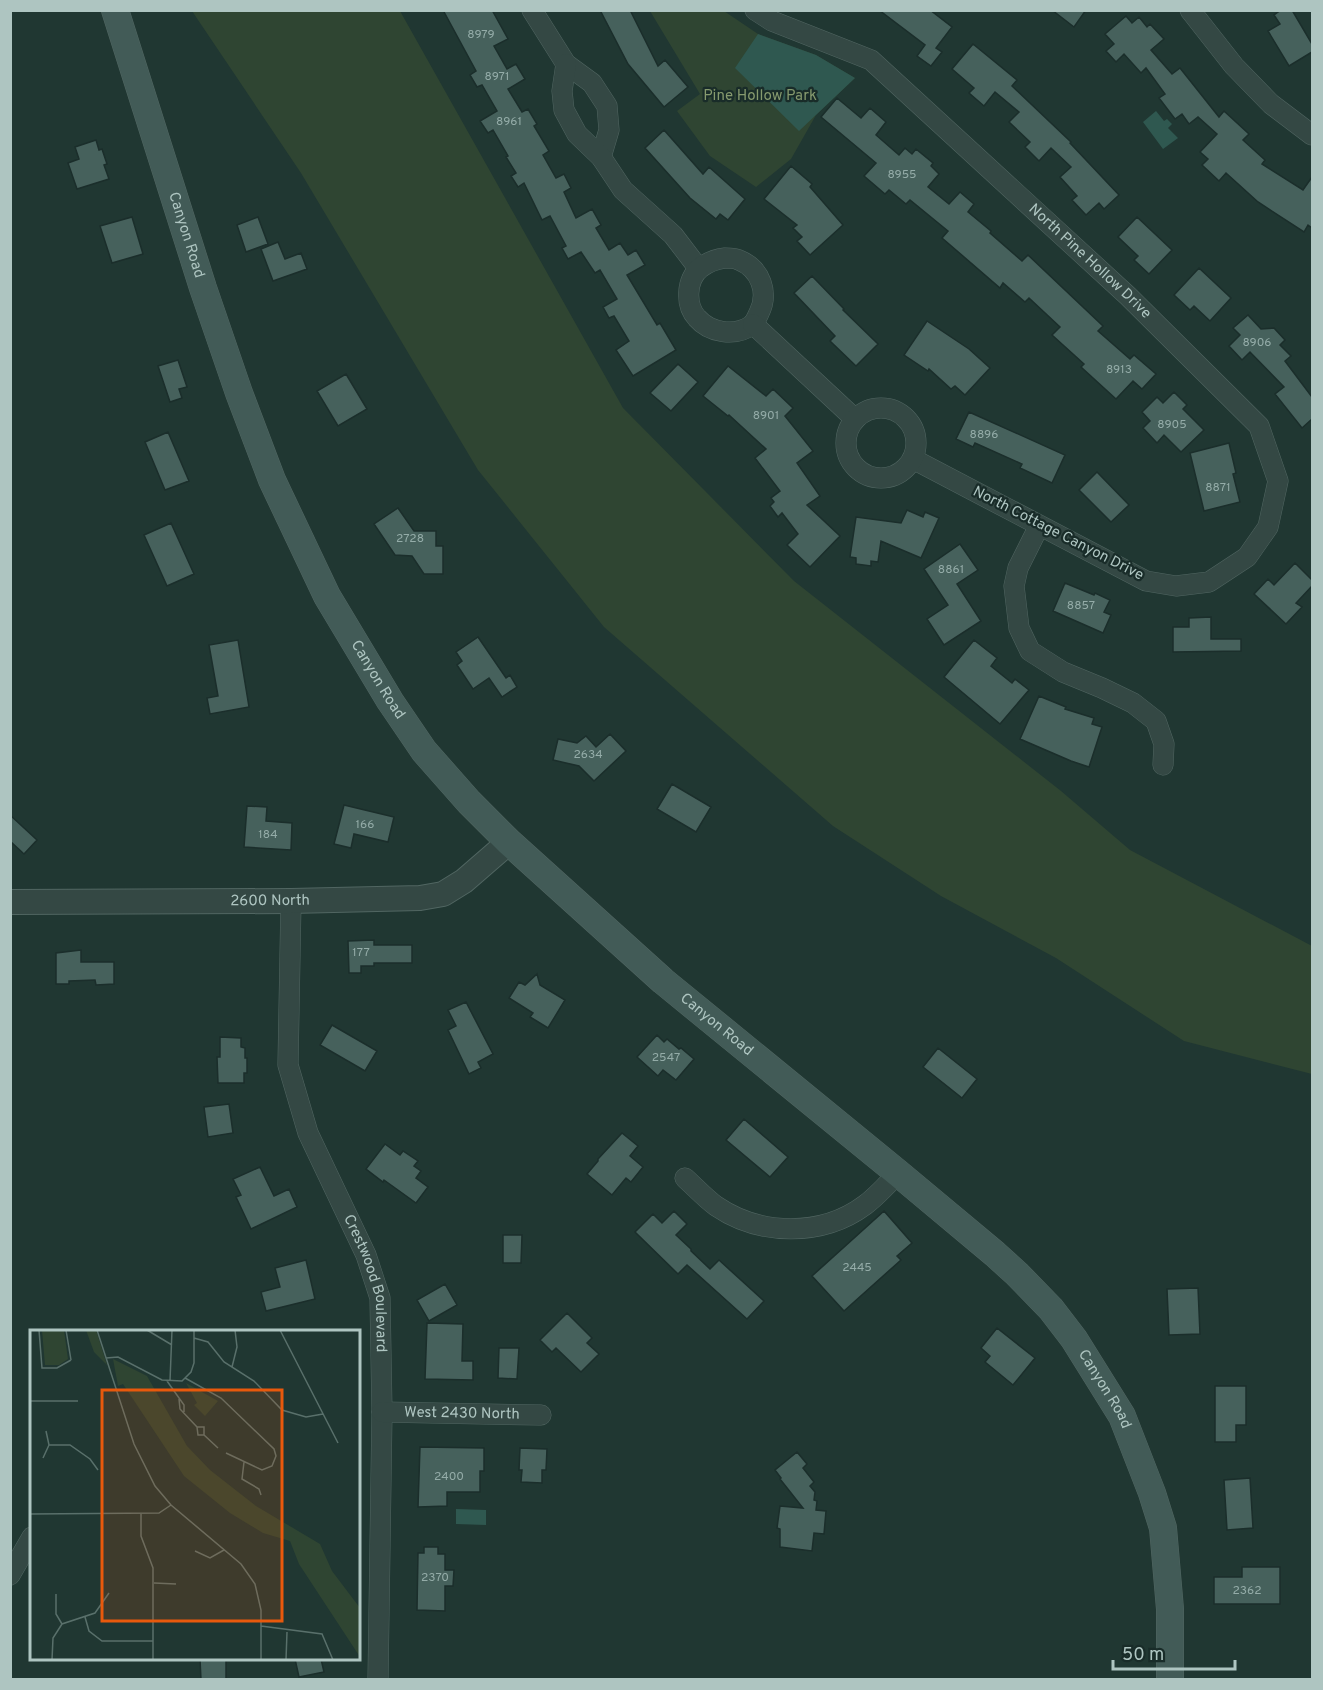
<svg xmlns="http://www.w3.org/2000/svg" width="1323" height="1690" viewBox="0 0 1323 1690" font-family="Overpass,sans-serif">
  <rect width="100%" height="100%" fill="#203732"/>
  <path fill="#2f4532" d="M192 11H400L623 408 794 581 1061 791 1130 850 1312 946V1074L1184 1041 1056 958 941 896 833 826 604 627 478 470 301 173Z
    M650 11H724L758 34 816 55 855 78 816 115 791 159 756 187 710 156 677 111 700 94Z"/>
  <path fill="#2f5850" d="M758 34 816 55 855 78 799 131 735 68Z
    M1156 111 1164 121 1167 119 1172 124 1168 128 1178 138 1163 149 1143 122Z
    M456 1509 486 1510V1525L456 1524Z"/>
  <path fill="#46615c" stroke="#1b2e2b" stroke-width="1.5" d="M443 10H492L508 39 494 46 507 69 516 64 525 79 508 89 522 112 528 109 537 124 534 126 549 151 543 155 556 178 564 174 571 188 564 192 576 218 592 209 601 225 596 228 609 250 620 243 628 255 636 250 645 265 627 275 657 325 660 323 676 350 633 376 616 350 629 341 614 316 609 318 603 307 617 299 600 270 595 273 581 252 568 259 562 248 566 246 550 216 542 220 524 183 518 187 511 176 516 173 506 157 508 156 493 130 488 133 480 121 497 111 482 85 477 87 470 75 476 71Z
    M600 10H630L658 66 665 60 688 87 664 107 628 64Z
    M879 10H930L952 27 936 48 942 52 931 66 917 56 925 45Z
    M1052 10H1086L1074 27Z
    M1281 10H1292L1312 44V52L1289 66 1268 31 1280 24 1274 15Z
    M1126 16 1132 23 1139 17 1147 27 1150 24 1164 39 1151 50 1172 74 1180 68 1219 117 1224 111 1249 134 1243 140 1265 160 1262 164 1303 190 1312 177V228L1308 225 1304 232 1258 202 1226 173 1219 181 1202 165 1208 159 1200 152 1217 134 1198 117 1189 124 1182 114 1175 119 1159 98 1165 94 1146 68 1141 73 1124 54 1116 62 1106 51 1114 44 1105 34Z
    M973 44 1017 80 1012 86 1071 142 1070 143 1119 195 1104 209 1099 203 1086 215 1072 200 1077 196 1060 177 1071 167 1051 148 1039 161 1025 147 1030 142 1009 122 1019 112 995 92 984 106 969 93 974 88 952 69Z
    M837 98 861 118 870 108 886 122 876 135 899 155 905 148 912 154 916 149 933 163 931 166 939 174 928 187 949 204 960 192 974 204 968 212 991 231 990 233 1022 261 1028 255 1103 326 1098 331 1130 359 1134 355 1156 374 1142 389 1133 381 1116 399 1081 367 1084 364 1052 335 1060 327 1029 298 1025 302 1003 283 1000 288 942 238 948 231 910 200 906 204 889 190 885 194 864 176 876 163 821 117Z
    M664 130 703 174 709 167 745 199 728 220 720 214 716 219 690 198 645 148Z
    M96 140 99 150 102 149 107 164 104 165 109 179 77 189 68 163 79 159 75 147Z
    M791 166 812 184 810 187 843 225 810 255 797 241 802 237 793 228 797 225 764 199Z
    M132 217 143 254 112 263 100 226Z
    M258 217 268 244 246 252 237 225Z
    M1137 217 1172 250 1149 274 1134 260 1138 256 1118 237Z
    M278 242 285 259 301 253 307 269 273 281 261 249Z
    M1199 268 1231 298 1210 321 1194 306 1190 310 1174 295Z
    M812 276 844 309 843 310 878 344 856 366 830 341 835 336 794 293Z
    M1248 315 1261 329 1274 328 1285 340 1280 345 1291 356 1285 361 1312 397V419L1302 428 1275 394 1284 387 1250 352 1242 360 1229 346 1240 335 1233 328Z
    M927 321 969 349 990 368 965 395 955 386 951 389 929 369 928 371 904 355Z
    M178 360 187 387 179 389 182 398 170 402 158 366Z
    M678 364 698 382 671 411 650 393Z
    M728 366 766 396 773 389 793 408 785 416 813 451 797 463 820 496 807 505 840 536 810 567 787 545 798 534 782 513 778 517 770 506 774 502 771 498 780 491 755 458 766 449 729 415 728 416 703 396Z
    M346 374 367 409 338 426 317 391Z
    M1174 392 1187 405 1183 409 1204 430 1181 452 1164 435 1157 443 1143 428 1150 421 1142 412 1157 397 1163 403Z
    M969 412 1065 455 1052 483 1020 468 1022 464 975 443 973 447 956 439Z
    M168 432 189 481 165 490 145 442Z
    M1229 443 1236 473 1233 474 1240 502 1204 511 1190 453Z
    M1097 472 1129 505 1111 522 1079 490Z
    M398 508 414 531H436V546H443V574H424L412 556 395 555 374 524Z
    M907 510 923 517 925 512 939 518 921 558 881 541 878 562 871 561V566L856 564V558L850 557 856 517 901 523Z
    M171 523 194 574 167 586 144 535Z
    M960 544 978 570 957 584 981 621 944 645 927 619 948 605 924 569Z
    M1295 563 1312 580V586L1296 603 1302 607 1286 624 1254 594 1268 579 1274 585Z
    M1065 583 1094 595 1095 593 1110 600 1104 612 1111 615 1103 633 1053 611Z
    M1211 617V639H1241V651L1173 652V627H1189V618Z
    M478 637 506 678 510 675 517 687 502 697 489 678 473 689 457 665 462 661 456 652Z
    M238 640 249 707 210 714 207 698 218 696 209 645Z
    M974 640 997 658 991 666 1012 683 1015 679 1029 690 1000 724 944 677Z
    M1039 696 1066 707 1065 709 1094 718 1092 724 1102 727 1089 767 1071 761 1020 739Z
    M610 734 626 751 594 781 579 766 553 760 558 739 577 743 586 736 596 747Z
    M672 784 711 807 696 832 657 809Z
    M344 805 394 817 388 842 354 834 351 848 334 844Z
    M247 806 267 807 266 821 292 823 291 850 244 847Z
    M10 815 37 840 24 854 10 841Z
    M374 940V945H412V963H374V966H361V973H349L348 941Z
    M81 950V962H114V984L96 985 95 980 69 981V984H56V953Z
    M537 974 540 985 565 1000 548 1028 530 1017 533 1013 509 998 519 982 525 985Z
    M466 1002 493 1054 478 1062 481 1068 469 1074 448 1030 456 1026 448 1010Z
    M332 1025 377 1051 365 1071 320 1045Z
    M657 1035 664 1042 667 1039 679 1049 681 1048 694 1059 676 1080 663 1070 658 1076 637 1057Z
    M220 1037 241 1038V1047L245 1048V1058H247V1073H244V1083H218L217 1057H220Z
    M938 1048 977 1079 962 1098 923 1067Z
    M229 1104 233 1133 208 1137 204 1107Z
    M744 1119 788 1157 770 1177 726 1140Z
    M622 1133 638 1146 630 1156 643 1167 631 1182 626 1178 612 1195 587 1174 598 1161V1159Z
    M385 1144 400 1155 403 1151 418 1161 414 1166 421 1171 416 1178 428 1187 416 1203 384 1180 383 1182 366 1169Z
    M260 1167 274 1196 289 1189 297 1207 251 1229 236 1197 241 1195 233 1179Z
    M674 1211 687 1224 676 1235 691 1249V1251L710 1269 719 1260 764 1301 747 1319 687 1265 678 1274 635 1232 653 1214 662 1223Z
    M884 1211 912 1243 897 1256 901 1260 844 1311 812 1276Z
    M503 1235H522L521 1263H503Z
    M306 1260 315 1299 266 1311 261 1292 280 1287 275 1268Z
    M445 1284 457 1305 429 1321 417 1300Z
    M1198 1288 1200 1334 1169 1335 1167 1289Z
    M567 1313 592 1338 587 1343 599 1354 581 1372 556 1348 552 1352 540 1340Z
    M427 1323 463 1324 462 1361H473V1380L425 1379Z
    M997 1328 1035 1358 1013 1385 985 1362 990 1356 981 1348Z
    M499 1348H519L517 1379 498 1378Z
    M1215 1386H1246V1425H1236V1442H1215Z
    M420 1447 484 1448V1471H480V1492H447V1506L418 1507Z
    M520 1448 547 1449 546 1470H542V1483L521 1482 522 1470H519Z
    M797 1452 807 1464 803 1468 814 1482 810 1486 815 1492 814 1500 817 1501 816 1510 826 1511 824 1534 814 1533 812 1551 780 1547V1529L777 1528 780 1506 803 1508 780 1479 781 1478 775 1470Z
    M1250 1478 1253 1528 1227 1530 1224 1480Z
    M424 1547H438V1554H445V1570H454L453 1586H445V1611L417 1610 418 1553H424Z
    M1242 1567H1280V1604H1214V1577H1242Z
    M200 1659H226V1680H201Z
    M295 1659H321L324 1672 299 1677Z"/>
  <g fill="none" stroke-linecap="round" stroke-linejoin="round">
    <g stroke="#516662" stroke-width="21">
      <g id="minor">
        <path d="M532 10 566 64 592 83 607 106 609 130 601 157"/>
        <path id="s1" d="M755 10 772 21 871 60 1128 296 1259 426 1278 481 1268 527 1247 557 1209 582 1176 586 1146 581 913 459"/>
        <path d="M1190 10 1234 66 1271 104 1312 135"/>
        <path d="M566 64 562 91 564 110 577 134 601 157 623 190 673 235 699 269"/>
        <path d="M725 258C730 258 735 258 739 260 761 269 769 293 759 313 757 317 755 322 752 325 735 337 710 333 697 318 685 305 686 280 700 268 708 262 716 259 725 258Z"/>
        <path d="M753 324 855 419"/>
        <circle cx="881" cy="443" r="35"/>
        <path d="M1039 526 1018 568 1014 586 1019 628 1030 651 1063 672 1102 688 1133 703 1156 721 1164 744 1163 765"/>
        <path id="s2" d="M291 901 288 1065 308 1133 366 1255 380 1298 382 1412 378 1680"/>
        <path d="M685 1178C695 1187 705 1198 716 1206 760 1236 822 1237 865 1205 877 1196 888 1184 898 1173"/>
        <path id="s3" d="M382 1412 541 1415"/>
        <path d="M10 1575 32 1537"/>
      </g>
    </g>
    <g stroke="#516662" stroke-width="26">
      <g id="tertiary">
        <path id="s4" d="M10 902 291 901 420 898 443 894 464 881 509 842"/>
      </g>
    </g>
    <g stroke="#516662" stroke-width="28">
      <g id="secondary">
        <path id="s5" d="M115 10 203 288 239 393 272 480 327 596 390 701 424 751 469 802 509 842 663 981 898 1173 995 1254 1017 1274 1051 1309 1074 1339 1122 1416 1152 1493 1163 1528 1170 1609V1680"/>
      </g>
    </g>
    <use href="#minor" stroke="#344844" stroke-width="20"/>
    <use href="#tertiary" stroke="#344844" stroke-width="24"/>
    <use href="#secondary" stroke="#425b57" stroke-width="27"/>
  </g>
  <g text-anchor="middle" dominant-baseline="central" stroke-width="4.5" stroke-linejoin="round" paint-order="stroke">
    <g font-size="12" fill="#94aca8">
      <text x="481" y="35">8979</text>
      <text x="497" y="77">8971</text>
      <text x="509" y="122">8961</text>
      <text x="902" y="175">8955</text>
      <text x="1257" y="343">8906</text>
      <text x="1119" y="370">8913</text>
      <text x="766" y="416">8901</text>
      <text x="1172" y="425">8905</text>
      <text x="984" y="435">8896</text>
      <text x="1218" y="488">8871</text>
      <text x="410" y="539">2728</text>
      <text x="951" y="570">8861</text>
      <text x="1081" y="606">8857</text>
      <text x="588" y="755">2634</text>
      <text x="365" y="825">166</text>
      <text x="268" y="835">184</text>
      <text x="361" y="953">177</text>
      <text x="666" y="1058">2547</text>
      <text x="857" y="1268">2445</text>
      <text x="449" y="1477">2400</text>
      <text x="435" y="1578">2370</text>
      <text x="1247" y="1591">2362</text>
    </g>
    <g font-size="15" fill="#869a6e" stroke="#192c29">
      <text x="760" y="96">Pine Hollow Park</text>
    </g>
    <g font-size="15" fill="#aec5c1" stroke="#192c29">
      <text stroke="none"><textPath href="#s5" startOffset="236">Canyon Road</textPath></text>
      <text stroke="none"><textPath href="#s1" startOffset="424">North Pine Hollow Drive</textPath></text>
      <text transform="translate(1058 534) rotate(27)">North Cottage Canyon Drive</text>
      <text stroke="none"><textPath href="#s5" startOffset="722">Canyon Road</textPath></text>
      <text stroke="none"><textPath href="#s4" startOffset="260">2600 North</textPath></text>
      <text stroke="none"><textPath href="#s5" startOffset="1208">Canyon Road</textPath></text>
      <text stroke="none"><textPath href="#s2" startOffset="398">Crestwood Boulevard</textPath></text>
      <text stroke="none"><textPath href="#s5" startOffset="1744">Canyon Road</textPath></text>
      <text stroke="none"><textPath href="#s3" startOffset="80">West 2430 North</textPath></text>
    </g>
  </g>
  <g transform="translate(30 1330)">
    <rect width="330" height="330" fill="#203732"/>
    <path d="M12 0H34L38 29 29 35H15ZM56 0H66L77 35 64 22ZM83 29 117 46 157 116 180 140 226 176 290 214 302 241 330 278V327L269 234 260 211 233 203 200 183 154 146 93 54 88 56ZM156 53 188 71 175 86 164 75 167 73Z" fill="#2f4532"/>
    <path fill="none" stroke="#59706b" stroke-width="1.5" d="M9 0 12 38H27L41 30M36 0 41 30M67 0 104 114 125 156 141 175 211 234 225 254 231 280V330M117 0 142 15M250 0 308 113M164 8 178 12 194 32 224 51 252 80 276 87 293 84M76 28 88 27 132 50 152 51 161 42 164 33V0M202 37 207 17 205 0M155 48 191 68 244 119 246 126 242 136 232 140 196 123M137 51 154 75V82M140 51 142 0M149 69 150 79 167 97M0 71H48M174 105V97H167L168 105H174L188 118M19 115H40L60 129 68 140M13 128 19 115 16 101M214 132 212 149 229 159 231 165M111 183V206L123 238V330M0 184 129 183 141 175M165 221 180 228 194 220M124 253 146 254M26 264V284L32 294M55 287 59 301 72 311H123M231 296 292 304 303 330M22 330 23 308 32 294 65 283 79 263M256 330 257 302"/>
    <path fill="#e8590c" fill-opacity="0.15" stroke="#e8590c" stroke-width="3" d="M72 60H252V291H72Z"/>
    <rect width="330" height="330" fill="none" stroke="#aec5c1" stroke-width="3"/>
  </g>
  <rect width="1323" height="1690" fill="none" stroke="#aec5c1" stroke-width="24"/>
  <path d="M1113 1660v9h122v-9" fill="none" stroke="#aec5c1" stroke-width="3"/>
  <text x="1122" y="1660" font-size="18" fill="#aec5c1" stroke="#192c29" stroke-width="4.5" paint-order="stroke">50 m</text>
</svg>
